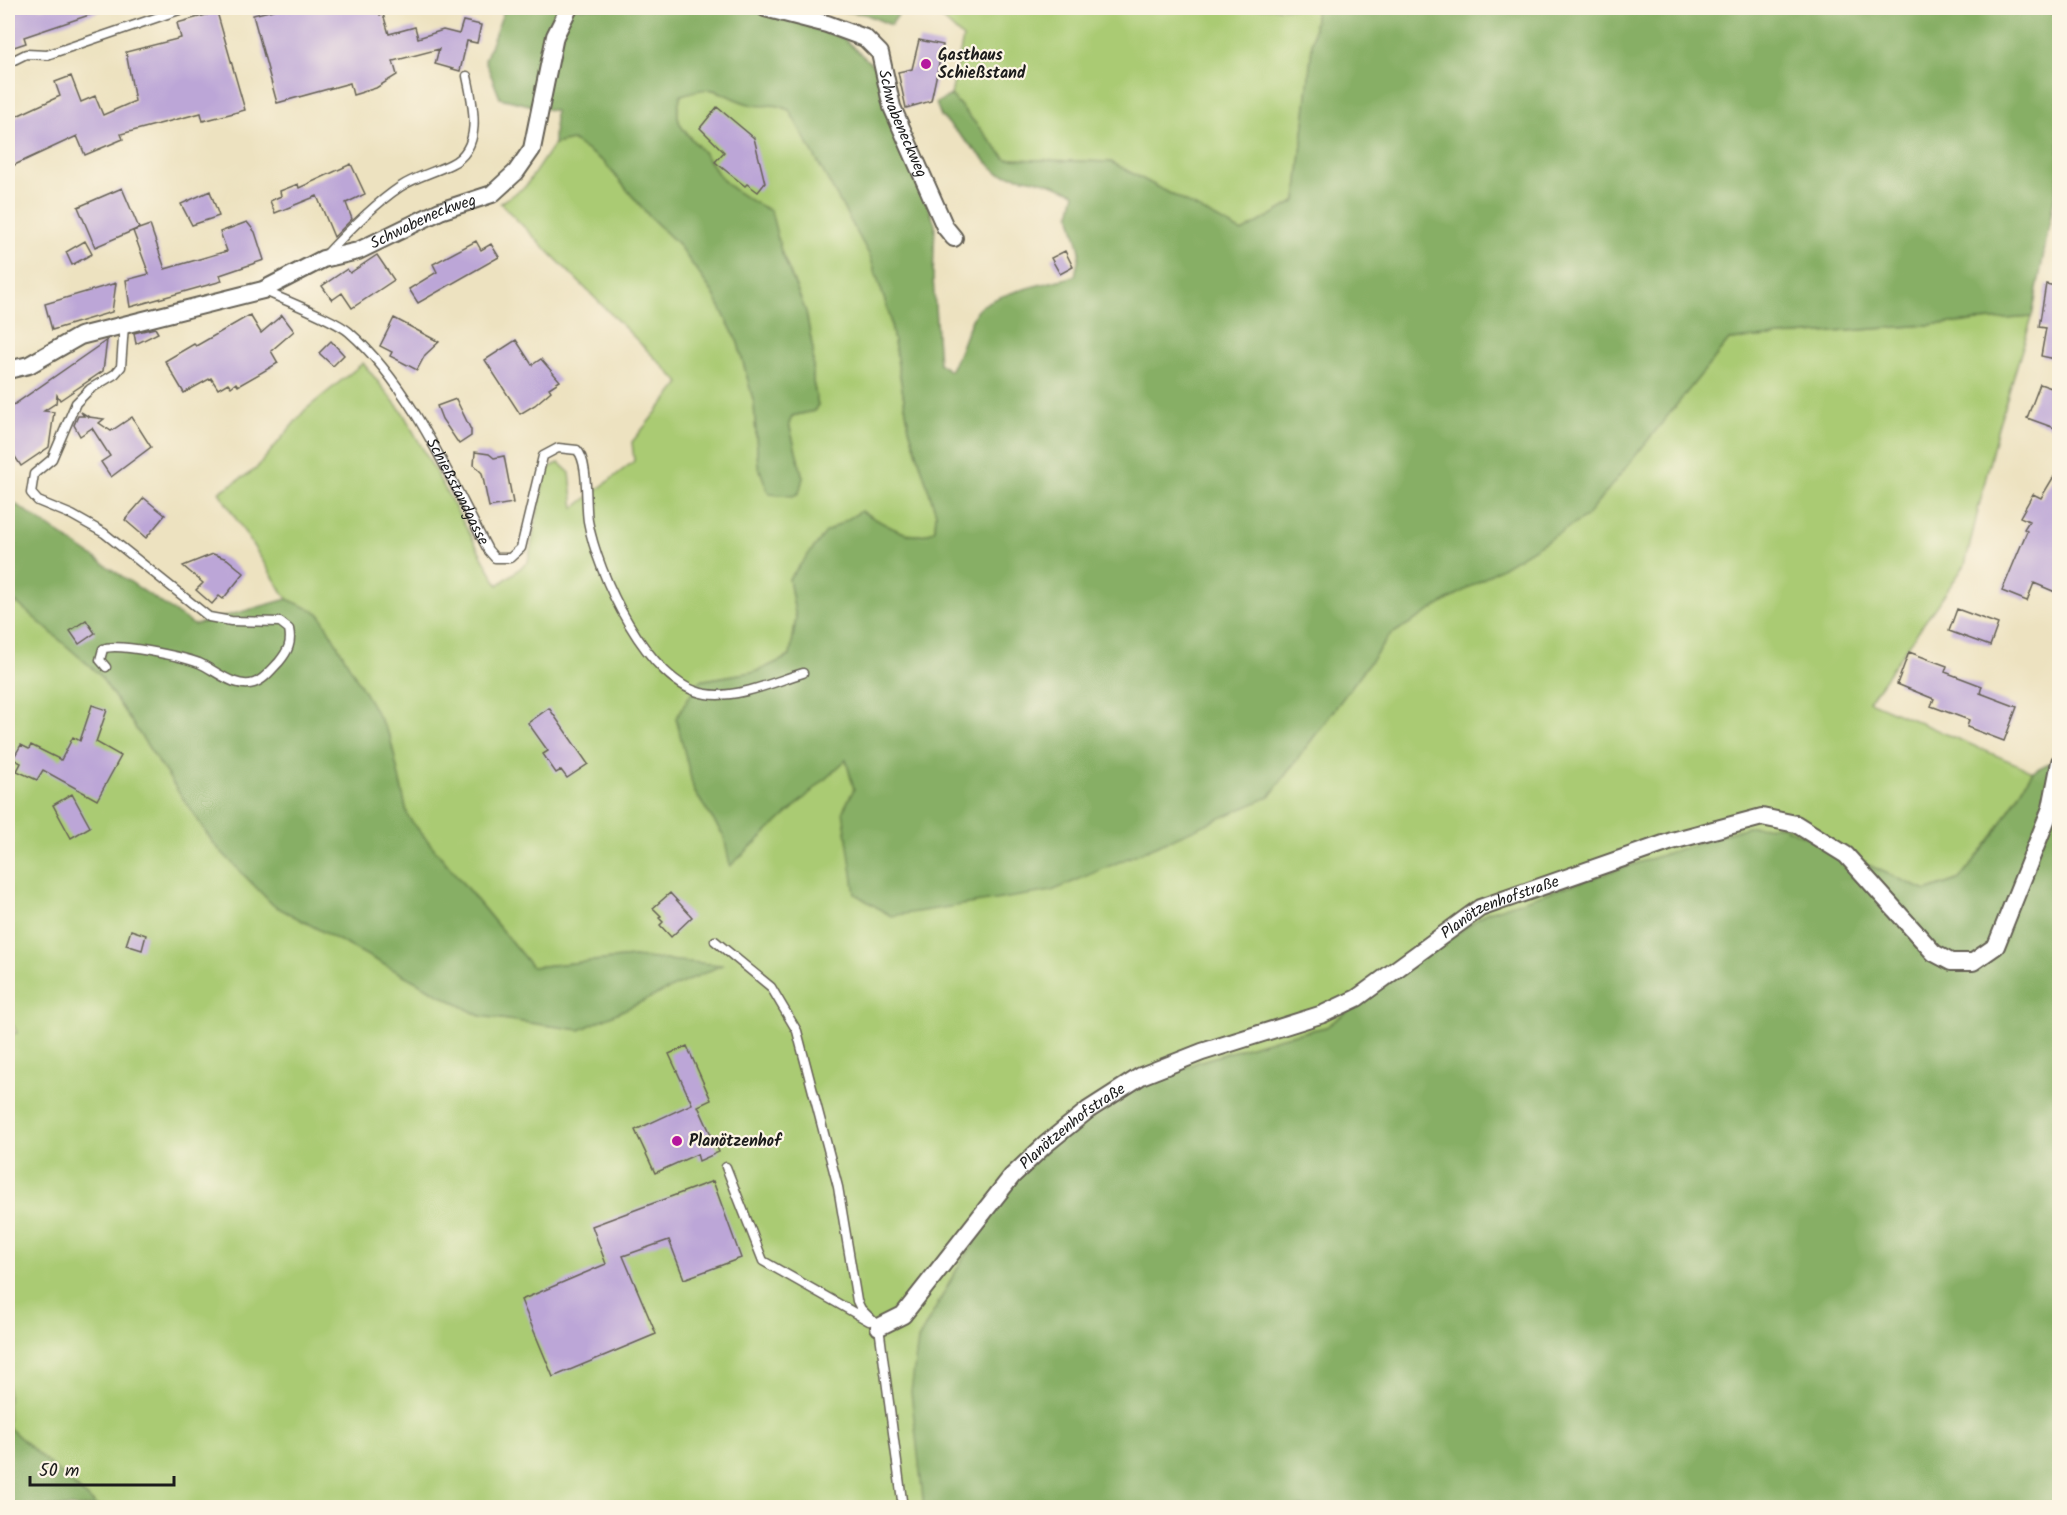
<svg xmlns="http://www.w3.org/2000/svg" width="2067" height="1515" viewBox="0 0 2067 1515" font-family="Kalam,sans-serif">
  <rect width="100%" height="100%" fill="#fcf5e5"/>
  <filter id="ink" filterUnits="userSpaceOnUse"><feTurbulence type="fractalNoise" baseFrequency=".0167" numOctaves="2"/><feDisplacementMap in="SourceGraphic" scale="12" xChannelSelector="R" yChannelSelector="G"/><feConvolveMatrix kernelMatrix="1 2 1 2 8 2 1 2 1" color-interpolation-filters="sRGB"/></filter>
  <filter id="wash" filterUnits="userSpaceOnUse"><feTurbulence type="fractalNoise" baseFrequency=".008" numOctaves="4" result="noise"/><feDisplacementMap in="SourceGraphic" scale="24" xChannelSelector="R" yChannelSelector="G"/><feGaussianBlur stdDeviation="1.35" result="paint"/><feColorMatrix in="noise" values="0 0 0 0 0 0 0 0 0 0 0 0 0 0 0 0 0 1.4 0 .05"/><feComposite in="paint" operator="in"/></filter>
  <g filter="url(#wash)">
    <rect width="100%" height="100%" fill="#ede2c0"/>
    <path fill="#aacb73" stroke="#637448" stroke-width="1.5" d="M931 8H1316L1296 201 1242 232 1111 162 1006 159 951 95 963 38Z
      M703 88C721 90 735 100 752 104 768 108 771 101 789 110L870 256 889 313 909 428 936 513 935 529C914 547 881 521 861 511L789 579 796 618 790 656 758 671 699 681 694 791 724 836 846 760 854 789 843 811 1269 797 1390 635 1585 517 1729 340 2032 317 1998 427 1965 565 1869 701 2033 771 1994 835 1960 879 1926 891 1782 826 1388 983 1326 1027 1278 1038 1198 1062 1015 1181 960 1264 918 1340 924 1507H98L8 1427V1034L17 1033 8 1016V611L15 601 99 674 214 844 273 905 480 1016 580 1030 634 957 532 967 408 817 390 737 319 613 287 599 219 492 255 470 305 410 363 363 403 413 498 585 528 562 546 469 559 463 570 473 574 508 634 461 632 442 680 383 500 203 525 187 554 144 572 140 604 162 649 216 677 243 713 293 738 343 754 403 758 465 803 478 789 424 792 416 814 411 818 405 813 382V350L806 312 781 251 771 212C755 203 737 194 724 181 716 173 710 161 702 151 685 130 671 126 681 95Z"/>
    <path fill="#87af65" stroke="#526640" stroke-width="1.5" d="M505 8H895L898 15 891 25 865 14 826 9 809 27 843 38 878 70 883 99 897 144 917 177 935 224 933 278 939 363 950 371C962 351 965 331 976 312 986 295 1054 282 1075 276L1080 251 1070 214 1075 193 1046 182 998 173 941 116 936 103 951 95 1006 159 1111 162 1242 232 1296 201 1316 8H2043L2059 18V172L2032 317 1729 340 1586 517 1390 635 1269 797 1052 891 891 916 855 894 843 811 854 789 846 760 730 866 724 836 694 791 676 718 699 681 758 671 790 656 796 618 789 579 826 532 861 511C881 521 914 547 935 529L936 513 909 428 889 313 870 256 789 110C771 101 769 108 753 105 717 97 724 81 681 95 671 126 685 130 702 151 710 161 716 173 724 181 737 194 755 203 771 211L781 251 806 312 813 350V382L818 405 814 411 792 416 789 424 803 478 799 493 793 496 769 494 758 465 754 403 738 343 713 293 677 243 649 216 604 162 572 140 554 144 555 111 500 98 485 60Z
      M8 499 194 625 287 599 319 613 390 737 408 817 532 967 634 957 722 965 580 1030 480 1016 273 905 214 844 99 674 16 602 8 611Z
      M2059 758V1507H924L911 1392 918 1340 960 1264 1015 1181 1065 1132 1119 1097 1198 1062 1278 1038 1326 1027 1486 913 1747 827 1782 826 1926 891 1960 879 1994 835 2033 771Z
      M8 1427 98 1507H8Z"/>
    <g id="blocks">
      <path fill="#bca6d7" d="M9 8H104V10L24 37 26 43 8 49V17L12 15Z
        M281 8H378L380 15 383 14 389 34 415 27 418 38 443 30 459 34 463 21 481 25 477 43 467 41 460 71 435 64 439 49 393 61 397 75 376 88 353 95 350 83 277 103 253 15Z
        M217 12 245 110 203 121 201 113 121 134 123 139 85 155 77 136 8 168V120L60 96 55 82 71 76 81 102 95 96 103 115 135 101 126 52 181 38 177 23Z
        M919 40 943 45 931 101 906 108 898 72 912 69Z
        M717 107 754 138 765 183 758 192 747 184 745 186 715 162 724 152 700 128Z
        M351 164 365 194 346 203 352 219 334 237 317 196 275 213 270 201 281 196 280 191 298 184 299 188Z
        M122 188 139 228 95 247 78 207Z
        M210 191 219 216 192 225 181 204Z
        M247 222 255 232 264 260 220 275 222 281 130 307 126 280 149 274 133 231 150 225 165 269 227 251 220 232Z
        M85 241 92 254 72 265 66 252Z
        M476 241 481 250 491 244 499 257 418 303 409 289 437 272 433 264Z
        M1065 251 1073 267 1060 274 1051 258Z
        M377 255 394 280 352 308 342 293 332 300 322 286 347 269 350 273Z
        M116 283 112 312 52 330 45 304Z
        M2046 284 2060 287V360L2041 356 2046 328 2039 327Z
        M250 315 261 333 282 315 294 331 271 351 278 363 238 386 236 383 231 387 228 383 218 389 211 378 184 393 165 361 194 344 196 346Z
        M394 318 439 342 425 355 417 370 390 356 392 352 380 346Z
        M155 328 158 333 136 344 134 333Z
        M107 340 103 371 60 400 57 395 56 403 44 411 54 412 49 447 21 466 8 446V409Z
        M516 340 532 365 541 359 560 381 549 388 551 391 535 405 520 414 485 360Z
        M331 341 344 355 333 366 319 353Z
        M2040 384 2060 391V430L2027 418Z
        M456 399 471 430V436L459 444 442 419 437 406Z
        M81 412 89 417 104 419 99 423 111 431 132 417 151 447 111 477 101 462 110 456 92 428 80 436 74 425 78 416H84Z
        M475 452 489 454 494 458 504 456 513 503 489 507 482 473 474 465Z
        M2060 466V594L2034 583 2027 601 2002 591 2027 531 2024 529 2029 521 2020 517 2033 494 2041 498Z
        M144 498 165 515 146 538 125 520Z
        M213 554 227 559 244 573 223 599 219 596 212 604 196 590 203 583 183 566Z
        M1957 609 1998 624 1990 646 1949 631Z
        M86 620 95 633 79 644 70 631Z
        M1909 652 1947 666 1945 672 1982 686 1980 693 2017 707 2004 741 1967 727 1969 720 1931 706 1934 699 1897 684Z
        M92 705 107 710 96 742 121 756 97 800 43 770 37 780 17 771 21 763 13 759 21 745 29 749 31 745 61 760 73 737 80 741Z
        M549 708 588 764 567 778 561 770 556 773 543 754 548 751 528 723Z
        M72 794 90 827 71 838 53 805Z
        M670 893 692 917 671 937 660 925 663 922 659 918 661 916 653 908Z
        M131 930 146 935 142 950 126 945Z
        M687 1046 711 1100 698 1106 719 1152 699 1161 697 1154 655 1173 635 1130 692 1104 669 1054Z
        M713 1181 741 1258 684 1279 669 1240 623 1256 656 1334 553 1377 521 1300 606 1264 592 1226Z"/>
    </g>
  </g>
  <g filter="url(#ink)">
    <use href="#blocks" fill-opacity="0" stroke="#656155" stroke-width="1.5"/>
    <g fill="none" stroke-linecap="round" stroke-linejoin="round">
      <g stroke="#656155" stroke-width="11">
        <g id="lane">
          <path d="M222 8H228"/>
          <path d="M8 63 26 54 47 55 185 8"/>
          <path d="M325 256C347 232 373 205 400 187 415 177 435 172 451 164 484 148 473 104 467 76"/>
          <path id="s1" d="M263 290C283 300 334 319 349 332 411 386 450 478 488 550L495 558H510L521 548 543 456 558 448 577 450C589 462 585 503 588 521 597 573 648 685 706 694 738 699 773 682 803 673"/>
          <path d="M106 667 100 660 103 649C116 642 183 657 199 663 215 670 235 689 254 683 264 680 272 669 279 662 288 651 292 643 289 629L280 622 231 621 209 617 104 533 72 515 38 501 31 493 34 474 52 459 76 403 90 389 115 374 121 367 124 325"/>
          <path d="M715 941 771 987 797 1031 838 1187 857 1301 861 1309 879 1327 903 1508"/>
          <path d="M726 1167 763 1261 869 1321"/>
        </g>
      </g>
      <g stroke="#656155" stroke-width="20">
        <g id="street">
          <path id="s2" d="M765 8 827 24 865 38 880 53 892 107 945 227 954 238"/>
          <path id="s3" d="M8 370 29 365 80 336 263 290 323 259 358 251 440 211 492 194 516 172 532 149 555 36 569 8"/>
          <path id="s4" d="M879 1327 903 1315 1012 1176 1046 1144 1088 1110 1141 1076 1202 1052 1323 1014 1357 998 1480 908 1672 841 1762 817 1796 824 1846 855 1934 953 1951 962H1973L1996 946 2051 808 2060 762"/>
        </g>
      </g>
      <use href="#lane" stroke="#fff" stroke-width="8"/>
      <use href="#street" stroke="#fff" stroke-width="16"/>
    </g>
  </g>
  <g fill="#b5179e" stroke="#fcf5e5" stroke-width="2">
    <circle cx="926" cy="64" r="6"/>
    <circle cx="677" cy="1141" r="6"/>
  </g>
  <g text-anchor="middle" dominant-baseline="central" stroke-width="4.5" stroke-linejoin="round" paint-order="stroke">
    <g font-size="16" font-weight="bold" fill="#1c1c1c" stroke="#fcf5e5" text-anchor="start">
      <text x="938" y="55">Gasthaus<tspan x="938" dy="18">Schießstand</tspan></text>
      <text x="689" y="1141">Planötzenhof</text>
    </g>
    <g font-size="16" fill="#1c1c1c" stroke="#fcf5e5">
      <text stroke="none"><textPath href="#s2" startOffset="200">Schwabeneckweg</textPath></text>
      <text stroke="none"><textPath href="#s3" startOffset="444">Schwabeneckweg</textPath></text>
      <text stroke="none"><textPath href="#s1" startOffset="290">Schießstandgasse</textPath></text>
      <text stroke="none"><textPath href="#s4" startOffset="768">Planötzenhofstraße</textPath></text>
      <text stroke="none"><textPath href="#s4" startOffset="282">Planötzenhofstraße</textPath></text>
    </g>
  </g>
  <rect width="2067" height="1515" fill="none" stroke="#fcf5e5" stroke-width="30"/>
  <path d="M30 1476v9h144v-9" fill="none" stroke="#1c1c1c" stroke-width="3"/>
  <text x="39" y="1476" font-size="18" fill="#1c1c1c" stroke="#fcf5e5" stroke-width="4.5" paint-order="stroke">50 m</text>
</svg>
